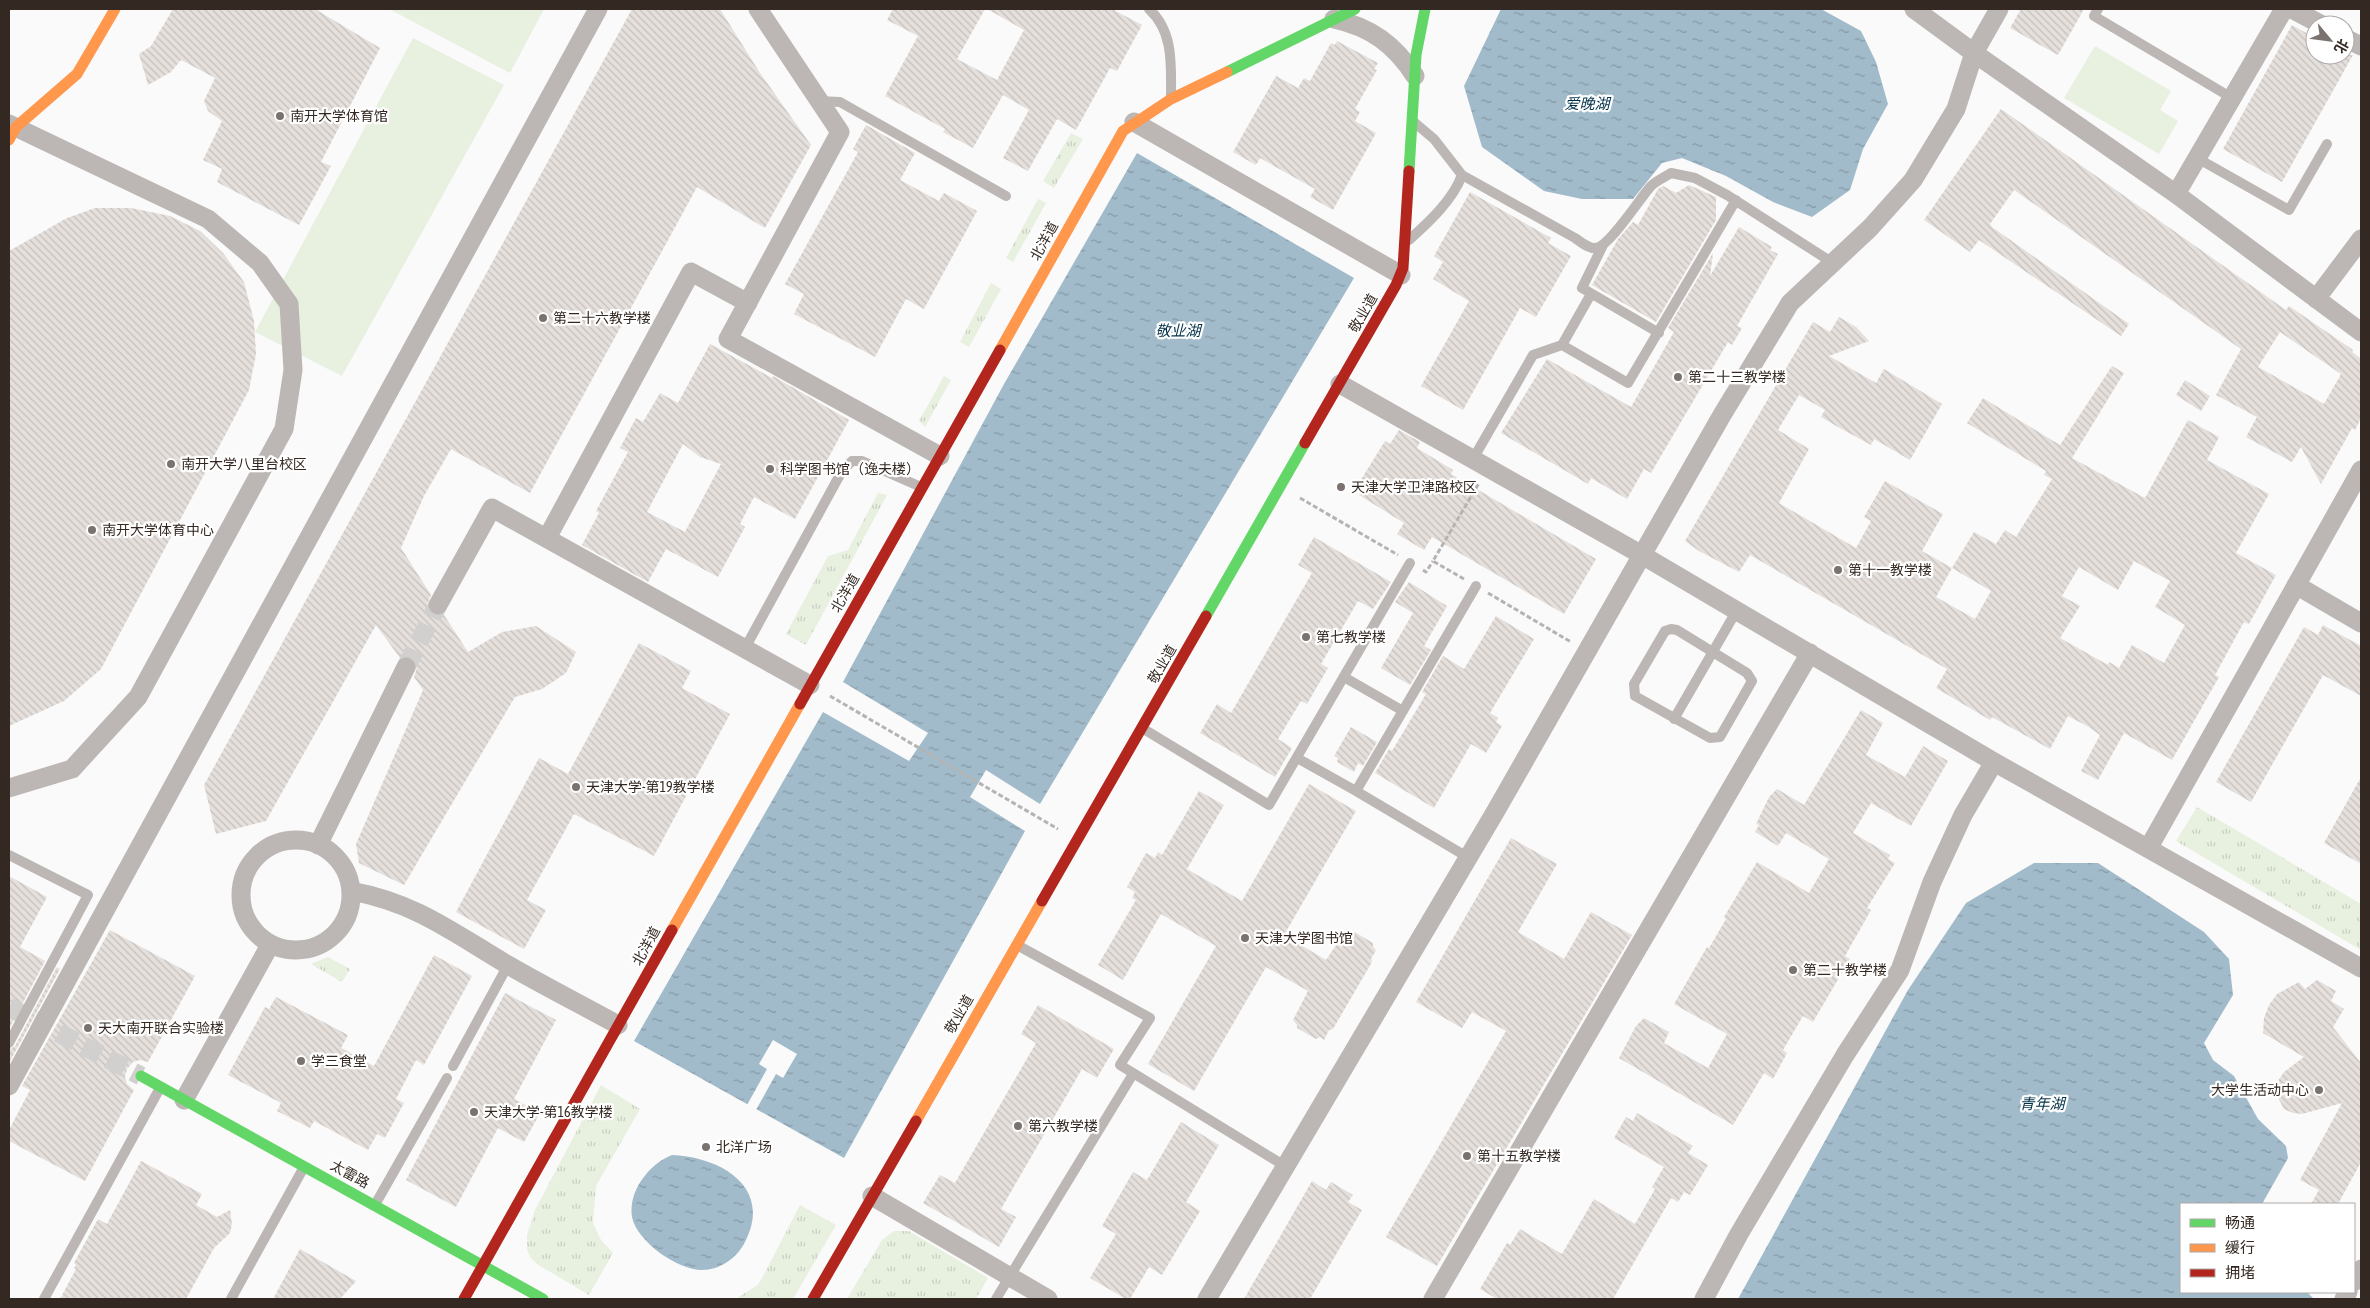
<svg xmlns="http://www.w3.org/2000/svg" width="2370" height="1308" viewBox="0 0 2370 1308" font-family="'Asap Condensed','Noto Sans SC',sans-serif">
  <defs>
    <pattern id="grass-tufts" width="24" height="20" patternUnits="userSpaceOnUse" patternTransform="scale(1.25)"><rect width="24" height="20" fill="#e8f0e0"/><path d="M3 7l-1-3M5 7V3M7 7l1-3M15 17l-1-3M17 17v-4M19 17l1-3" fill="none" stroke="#c8cec0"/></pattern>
    <pattern id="water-ripples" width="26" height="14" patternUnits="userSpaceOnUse" patternTransform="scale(1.25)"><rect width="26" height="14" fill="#a2bbcb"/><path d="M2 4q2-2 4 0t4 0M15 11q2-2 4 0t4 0" fill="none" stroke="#8598a4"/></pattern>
    <pattern id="building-back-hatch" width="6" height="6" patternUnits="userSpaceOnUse" patternTransform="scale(1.25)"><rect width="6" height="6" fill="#e6e0dd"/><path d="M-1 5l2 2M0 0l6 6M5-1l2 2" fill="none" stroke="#c6c0bd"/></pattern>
  </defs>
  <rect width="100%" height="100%" fill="#fafafa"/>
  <path fill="url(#grass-tufts)" d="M1071 133 1083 139 1054 188 1043 181Z
    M1038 199 1046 203 1013 262 1006 258Z
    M991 283 1001 289 969 347 960 342Z
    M944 376 951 380 925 427 919 421Z
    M878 493 887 495 806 645 786 634 828 556 848 550Z
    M2197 807 2361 904V950L2176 841Z
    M328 957 350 969 342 982 311 964Z
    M601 1085 640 1109 596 1186 593 1223 601 1240 613 1253 589 1295 537 1264 530 1257 527 1249V1235L535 1210Z
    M800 1205 836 1225 793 1299H736L759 1284Z
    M894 1231H909L988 1278 976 1299H847L882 1240Z"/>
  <path fill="#e8f0e0" d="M389 9H544L510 73Z
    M413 38 504 85 342 376 255 332Z
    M2095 46 2171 91 2160 110 2178 121 2159 154 2064 98Z"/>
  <path fill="url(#water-ripples)" d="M1501 9H1821L1861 31 1876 62 1888 104 1863 149 1850 190 1812 217 1773 202 1726 176 1682 158 1662 163 1633 199H1582L1544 191 1482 147 1464 86Z
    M1137 153 1354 278 1040 804 986 770 970 797 1025 831 844 1158 634 1041 823 712 909 761 928 733 843 682 1004 384Z
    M2034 863H2098L2204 932 2229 959 2233 995 2204 1043 2213 1060 2234 1076 2258 1119 2286 1146 2288 1158 2262 1204H2181V1292H2307L2314 1299H1738L1908 990 1966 903Z
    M672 1155C722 1157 773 1188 745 1242 737 1258 720 1270 702 1270 678 1270 637 1242 632 1217 630 1205 634 1191 641 1181 650 1168 658 1161 672 1155Z"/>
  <path fill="#fafafa" d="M773 1040 797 1054 783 1078 776 1074 756 1110 747 1105 767 1069 759 1064Z"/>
  <path fill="url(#building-back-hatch)" fill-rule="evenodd" d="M173 9H315L380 48 321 162 331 166 299 225 217 182 222 169 203 160 222 121 208 111 204 101 215 78 181 60 171 72 148 85 139 54 151 46Z
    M632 9H720L760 73 811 145 765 228 697 187 530 493 451 449 424 496 401 548 431 595 427 605 429 611 438 616 444 615 468 652 502 632 536 626 576 652 566 673 542 689 515 697 404 885 359 863 356 844 423 690 414 677 417 667 415 660 406 656 400 658 376 625 266 821 216 834 204 785Z
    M893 9H985L957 59 997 80 1024 30 987 9H1112L1142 25 1117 71 1110 68 1076 130 1057 119 1028 171 1003 158 1029 110 1003 95 973 148 943 132 945 129 885 96 918 36 887 20Z
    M2021 9H2084L2058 55 2010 28Z
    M2292 25 2315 38V55H2353L2282 182 2223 149Z
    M1337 41 1378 63 1374 69 1377 70 1355 109 1360 112 1355 121 1376 133 1333 210 1310 197 1315 189 1260 158 1256 165 1233 152 1276 76 1298 88 1304 78 1310 81 1331 43 1335 45Z
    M2001 109 2286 310 2289 306 2353 350 2352 352 2361 359V418L2355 430 2352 428 2321 484 2301 447 2292 462 2246 437 2257 417 2216 395 2241 349 2014 190 1990 224 1992 227 2129 324 2121 336 1979 240 1970 252 1924 220ZM2280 332 2341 374 2324 404 2258 367Z
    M866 125 915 153 900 180 939 201 944 193 977 211 924 309 906 299 875 357 794 314 804 294 785 284 858 152 853 149Z
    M1689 185 1716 197V220L1656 322 1592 285 1618 239 1633 222 1638 225 1658 189 1663 186 1676 193Z
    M1470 192 1551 238 1548 243 1571 256 1536 317 1520 308 1463 410 1421 386 1469 301 1433 279 1443 262 1434 256Z
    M95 208H131L170 216 200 231 223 253 244 282 254 321 256 354 249 390 101 669 64 701 9 726V251L67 218Z
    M1739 227 1772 247 1770 250 1778 254 1737 326 1742 328 1732 345 1728 342 1651 473 1644 469 1627 499 1591 478 1588 484 1501 433 1547 359 1631 407 1674 332 1668 328 1713 253 1710 276Z
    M1839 317 1856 327 1869 341 1829 356 1876 383 1884 369 1942 404 1910 460 1874 439 1871 445 1838 427 1821 417 1825 410 1799 395 1778 430 1809 449 1779 503 1856 548 1871 521 1864 517 1885 481 1943 514 1922 551 1952 568 1974 532 1996 544 2005 530 2016 537 2052 479 2044 475 2046 471 1967 423 1983 398 2060 445 2112 366 2124 373 2072 458 2145 498 2188 420 2219 437 2207 460 2269 494 2236 553 2276 575 2249 624 2244 622 2215 675 2219 677 2172 760 2124 733 2098 780 2081 771 2100 735 2087 726 2068 716 2050 749 1992 717 1990 720 1936 688 1947 669 1750 555 1739 572 1699 551 1685 541 1813 322 1830 332ZM2134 561 2170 581 2155 607 2185 625 2164 663 2132 645 2119 668 2109 662 2108 665 2060 638 2080 606 2062 596 2079 567 2118 590ZM1952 568 1991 591 1975 619 1936 597Z
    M710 344 772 378 773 376 849 420 795 519 754 497 740 524 745 527 718 577 666 549 648 582 582 545 599 513 596 511 628 452 620 448 636 418 643 422 660 393 678 403ZM683 444 700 457 721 464 685 532 647 512Z
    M2185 380 2210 396 2201 411 2176 395Z
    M1399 430 1420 442 1417 448 1453 470 1451 474 1596 559 1564 614 1432 537 1424 550 1397 534 1404 523 1359 495 1363 489 1357 486 1385 441 1390 444Z
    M1314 537 1391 582 1373 609 1358 601 1321 664 1328 668 1307 704 1301 701 1278 739 1292 748 1275 777 1200 733 1217 704 1231 713 1312 573 1298 565Z
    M1409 582 1447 606 1424 646 1431 650 1410 685 1381 668 1413 613 1395 602Z
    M1496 616 1534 639 1490 713 1498 718 1496 722 1502 726 1486 753 1471 744 1434 808 1375 773 1389 749 1392 751 1426 694 1422 692 1443 656 1464 669Z
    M2323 625 2361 646V696L2323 675 2251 802 2216 782 2304 627 2318 635Z
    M639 643 691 671 682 688 730 714 654 856 574 814 527 900 546 910 524 949 456 912 539 758 568 774Z
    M1861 710 1883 723 1866 755 1905 777 1923 746 1948 761 1911 826 1871 803 1853 833 1890 855 1888 859 1895 863 1867 908 1871 910 1845 956 1850 959 1813 1022 1803 1016 1783 1050 1787 1053 1773 1079 1764 1073 1733 1125 1619 1058 1636 1026 1644 1018 1669 1032 1664 1043 1708 1068 1727 1034 1674 1004 1707 947 1709 948 1726 919 1724 917 1757 862 1809 893 1829 859 1786 833 1778 846 1755 832 1759 825 1756 824 1769 797 1777 789 1804 805Z
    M1351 727 1377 742 1363 766 1358 763 1354 772 1337 762 1338 758 1334 756Z
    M2361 777V864L2324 843Z
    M1309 784 1356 811 1284 935 1326 960 1345 932 1348 934 1353 931 1373 943V947L1376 950 1371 959 1372 962 1333 1029 1329 1030 1324 1040 1320 1037 1316 1039 1297 1028V1025L1293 1020 1308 991 1266 967 1194 1091 1148 1064 1216 946 1161 914 1123 980 1098 965 1136 900 1132 898 1135 892 1127 887 1146 853 1155 858 1158 852 1162 855 1199 791 1224 805 1187 869 1242 901Z
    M1511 838 1557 864 1518 932 1564 959 1591 912 1632 935 1437 1266 1386 1237 1506 1031 1472 1012 1462 1028 1416 1002Z
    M9 876 47 897 20 947 45 961 9 1029Z
    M110 930 195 976 148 1062 140 1060 133 1062 127 1069 125 1077 127 1084 134 1090 85 1181 9 1141V1130L30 1090 22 1086Z
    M434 955 472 976 424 1065 416 1060 396 1099 404 1103 385 1138 377 1134 368 1150 314 1121 310 1128 277 1111 281 1103 228 1075 265 1007 269 1009 276 997 348 1035 341 1048 374 1066Z
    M57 967 60 969 9 1063V1050L15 1046Z
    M2317 980 2336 991 2331 1001 2344 1009 2333 1027 2361 1063V1162L2338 1204H2311L2319 1190 2300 1180 2342 1103 2302 1114 2293 1113 2284 1109 2276 1094 2278 1081 2284 1072 2304 1057 2263 1033 2264 1018 2269 1005 2277 994 2299 982 2305 989Z
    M505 993 556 1020 514 1099 540 1113 524 1142 498 1128 456 1207 406 1180Z
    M1038 1005 1114 1049 1097 1078 1082 1069 1001 1209 1016 1217 999 1247 923 1203 940 1175 955 1183 1036 1043 1021 1034Z
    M1637 1113 1693 1146 1688 1153 1708 1165 1690 1195 1684 1192 1678 1202 1671 1198 1613 1299H1497L1480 1289 1507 1243 1510 1245 1520 1229 1562 1254 1594 1199 1635 1224 1655 1189 1652 1187 1664 1167 1614 1138 1626 1117 1633 1121Z
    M1181 1122 1219 1145 1186 1202 1200 1211 1162 1275 1149 1267 1130 1299H1126L1090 1278 1116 1234 1102 1226 1133 1172 1147 1180Z
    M141 1161 202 1194 196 1205 217 1217 230 1210 232 1224 230 1233 214 1248 186 1299H60L76 1269 74 1268 76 1265 74 1263 98 1219 107 1224Z
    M1312 1181 1326 1190 1331 1182 1353 1195 1348 1202 1362 1210 1310 1299H1244Z
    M300 1249 356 1281 340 1299H273Z"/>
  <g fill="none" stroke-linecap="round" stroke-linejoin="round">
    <path stroke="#d2d0cf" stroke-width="19" stroke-dasharray="19 9" stroke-linecap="butt" d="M406 667 438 605
      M9 1007 141 1076"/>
    <path stroke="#b6b3b1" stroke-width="3" stroke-dasharray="5 2.5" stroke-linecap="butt" d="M1300 498 1398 555
      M1423 570 1426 572 1433 561
      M1464 579 1433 561 1479 483
      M1488 593 1571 642
      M830 696 1058 829"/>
    <path stroke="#bcb7b4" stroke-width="10" d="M1149 9C1174 32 1171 65 1171 96
      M2098 9 2094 16 2232 98
      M818 101 840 102 1006 196
      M2197 158 2289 210 2327 144
      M1462 175 1575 238C1581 242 1589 249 1596 248 1610 246 1640 198 1651 186 1656 181 1665 177 1671 173L1695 178 1727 195 1833 263
      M1409 240C1429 222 1453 200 1462 175L1434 139 1415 123
      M1603 245 1582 288 1659 333
      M1562 345 1628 383 1736 200
      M1473 459 1533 355 1562 345 1591 294
      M1671 629 1677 630 1747 673 1752 681 1720 737 1710 738 1635 696 1634 684 1665 631Z
      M744 650 842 471 852 461H862L921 487
      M1344 677 1403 711
      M1674 719 1737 610
      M1142 728 1269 805 1410 563
      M1297 758 1356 791
      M9 855 88 895 9 1043
      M1469 858 1356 791 1476 586
      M1017 945 1150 1018 1120 1065 1285 1166
      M453 1066 508 965
      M376 1203 447 1078
      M44 1299 160 1088
      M231 1299 304 1167
      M996 1299 1133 1074"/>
    <path stroke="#bcb7b4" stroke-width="19" d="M758 9 840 132 728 339 940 456
      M1914 9 1974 53 1999 9
      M2292 9 2322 25
      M1334 19C1371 27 1395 45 1415 76
      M2345 38 2361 46
      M1134 122 1401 275
      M9 124 208 219 260 263 289 304 293 370 284 429 138 697 72 769 9 788
      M2176 194 2284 9
      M2316 299 2361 239
      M1340 384 1642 555 1994 762 2361 968
      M547 538 691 272 748 303
      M2296 585 2361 623
      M438 605 492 508 810 685
      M241 895a55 55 0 1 1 110 0a55 55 0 1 1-110 0Z
      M318 845 406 667
      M2149 847 2361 470
      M351 891C416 903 452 932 508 965 544 986 582 1005 618 1025
      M9 1086 598 9
      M184 1100 270 945
      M872 1196 1048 1299
      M2354 1282 2361 1269
      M1207 1299 1494 814 1722 415 1790 303 1870 228 1913 180 1956 109 1974 53 2176 194 2361 332
      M1433 1299 1810 653
      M1704 1299 1739 1234 1845 1055 1900 970 1932 882 1963 815 1994 762
      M2344 1299 2348 1292"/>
    <path stroke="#63d668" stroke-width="11" d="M1227 72 1355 9
      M1409 171 1416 55 1425 9
      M1206 616 1305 443
      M141 1076 543 1299"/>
    <path stroke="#ff974d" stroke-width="11" d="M9 140 16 127 77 74 115 9
      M1000 350 1123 131 1171 99 1227 72
      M672 930 800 704
      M916 1121 1042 901"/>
    <path stroke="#b3261e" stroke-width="11" d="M1305 443 1396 285 1403 268 1409 171
      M800 704 1000 350
      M1042 901 1206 616
      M464 1299 672 930
      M813 1299 916 1121"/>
  </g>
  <g fill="#79726e" stroke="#fff" stroke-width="2">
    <circle cx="280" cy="116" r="5"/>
    <circle cx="543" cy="318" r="5"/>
    <circle cx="1678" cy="377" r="5"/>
    <circle cx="171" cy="464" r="5"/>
    <circle cx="770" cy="469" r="5"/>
    <circle cx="1341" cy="487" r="5"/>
    <circle cx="92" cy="530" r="5"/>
    <circle cx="1838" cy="570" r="5"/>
    <circle cx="1306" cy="637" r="5"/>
    <circle cx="576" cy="787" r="5"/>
    <circle cx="1245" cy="938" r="5"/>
    <circle cx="1793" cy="970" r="5"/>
    <circle cx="88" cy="1028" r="5"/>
    <circle cx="301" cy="1061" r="5"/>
    <circle cx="2319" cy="1090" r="5"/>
    <circle cx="474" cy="1112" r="5"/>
    <circle cx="1018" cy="1126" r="5"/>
    <circle cx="706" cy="1147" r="5"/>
    <circle cx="1467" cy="1156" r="5"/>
  </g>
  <g text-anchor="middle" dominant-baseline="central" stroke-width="4.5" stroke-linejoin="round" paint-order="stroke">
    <g font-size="14" fill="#342922" stroke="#fff" text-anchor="start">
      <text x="290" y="116">南开大学体育馆</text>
      <text x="553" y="318">第二十六教学楼</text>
      <text x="1688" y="377">第二十三教学楼</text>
      <text x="181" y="464">南开大学八里台校区</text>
      <text x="780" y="469">科学图书馆（逸夫楼）</text>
      <text x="1351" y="487">天津大学卫津路校区</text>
      <text x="102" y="530">南开大学体育中心</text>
      <text x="1848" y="570">第十一教学楼</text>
      <text x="1316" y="637">第七教学楼</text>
      <text x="586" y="787">天津大学-第19教学楼</text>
      <text x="1255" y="938">天津大学图书馆</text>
      <text x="1803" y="970">第二十教学楼</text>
      <text x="98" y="1028">天大南开联合实验楼</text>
      <text x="311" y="1061">学三食堂</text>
      <text x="2309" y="1090" text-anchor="end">大学生活动中心</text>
      <text x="484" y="1112">天津大学-第16教学楼</text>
      <text x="1028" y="1126">第六教学楼</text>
      <text x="716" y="1147">北洋广场</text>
      <text x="1477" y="1156">第十五教学楼</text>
    </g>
    <g font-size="14" fill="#342922" stroke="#fff">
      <text transform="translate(1044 241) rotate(-61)">北洋道</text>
      <text transform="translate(1363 313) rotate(-60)">敬业道</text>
      <text transform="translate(845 593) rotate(-60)">北洋道</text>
      <text transform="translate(1162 664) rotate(-60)">敬业道</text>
      <text transform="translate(646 946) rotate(-61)">北洋道</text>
      <text transform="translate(959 1014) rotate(-60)">敬业道</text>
      <text transform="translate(350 1174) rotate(29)">太雷路</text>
    </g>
    <g font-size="15" font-style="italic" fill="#003149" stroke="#fff">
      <text x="1587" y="103">爱晚湖</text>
      <text x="1178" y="330">敬业湖</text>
      <text x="2042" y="1103">青年湖</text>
    </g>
  </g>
  <rect width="2370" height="1308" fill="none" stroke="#342922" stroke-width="20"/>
  <rect x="2180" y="1203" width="175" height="90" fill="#ffffff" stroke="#aea9a7"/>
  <rect x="2190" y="1219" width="25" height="8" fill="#63d668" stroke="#aea9a7"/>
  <text x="2225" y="1228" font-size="15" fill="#342922">畅通</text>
  <rect x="2190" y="1244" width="25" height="8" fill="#ff974d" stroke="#aea9a7"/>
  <text x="2225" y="1253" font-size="15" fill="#342922">缓行</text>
  <rect x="2190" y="1269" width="25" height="8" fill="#b3261e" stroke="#aea9a7"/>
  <text x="2225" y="1278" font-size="15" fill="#342922">拥堵</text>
  <g transform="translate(2330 40) rotate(119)"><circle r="24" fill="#ffffff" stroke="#aea9a7"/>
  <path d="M0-4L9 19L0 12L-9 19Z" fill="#79726e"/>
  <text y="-8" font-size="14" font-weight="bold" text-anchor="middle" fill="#342922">北</text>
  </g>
</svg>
